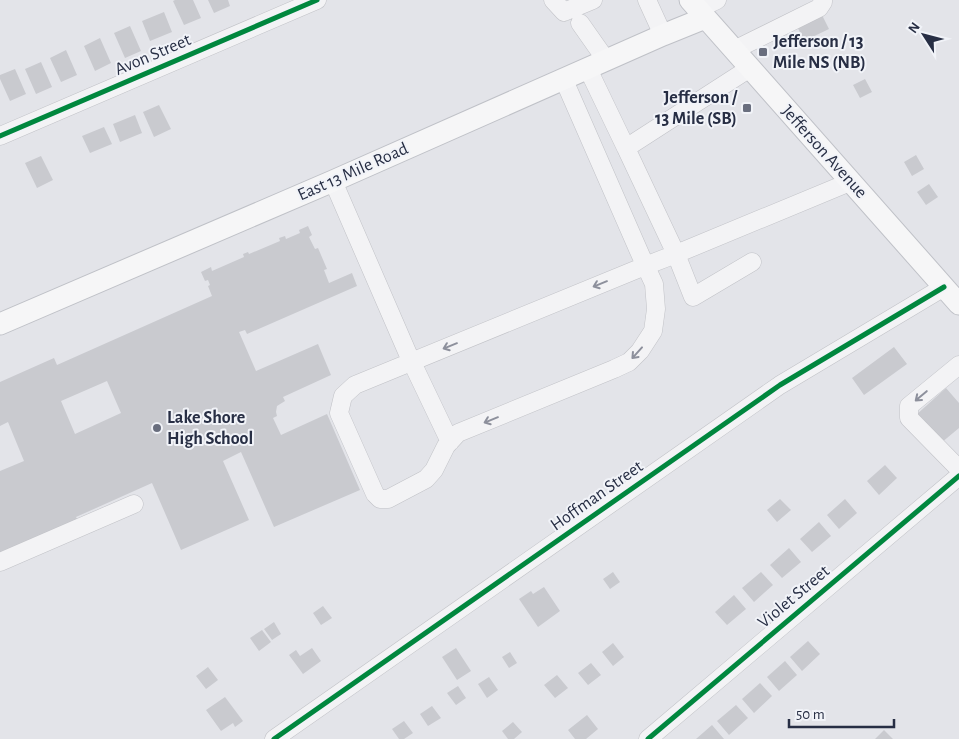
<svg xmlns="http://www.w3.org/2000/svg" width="959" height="739" viewBox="0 0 959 739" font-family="'Alegreya Sans',sans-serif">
  <rect width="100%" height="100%" fill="#e3e4e9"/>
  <path fill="#c9cacf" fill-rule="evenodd" d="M175 0H193L201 18 184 25 173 1Z
    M208 0H228L230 6 214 13Z
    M164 12 172 32 150 41 142 21Z
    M821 13 829 29 804 41 796 24Z
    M130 26 141 51 125 58 114 33Z
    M100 38 111 63 95 71 84 46Z
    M66 50 77 75 61 82 50 58Z
    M41 62 52 87 36 94 25 69Z
    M15 69 26 94 10 101 0 79V75Z
    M865 79 872 92 860 98 853 85Z
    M159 105 171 129 154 137 143 112Z
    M135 115 142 133 120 142 113 124Z
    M104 127 112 144 90 153 82 136Z
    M916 155 924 169 912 176 904 162Z
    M41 156 53 180 37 188 25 163Z
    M929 184 938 197 926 205 917 192Z
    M308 226 312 235 309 237 315 249 318 248 327 269 324 270 329 283 352 273 357 286 247 334 245 330 239 332 256 371 318 344 331 375 283 397 285 401 277 406 276 412 277 416 273 418 281 435 327 414 360 490 274 527 241 452 223 461 249 520 181 550 152 483 76 517 78 521 0 556V471L24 461 8 422 0 426V382L54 358 57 365 212 296 208 286 210 285 208 280 205 281 201 272 211 267 212 271 244 257 243 254 248 252 249 254 280 241 279 238 285 236 286 239 300 233 299 230ZM107 381 121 413 75 434 61 401Z
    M894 347 907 364 864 395 852 378Z
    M946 388 959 403V428L941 443 916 415Z
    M885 465 897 478 879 495 867 481Z
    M780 499 791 510 777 522 767 510Z
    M845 499 857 513 839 529 827 515Z
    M819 522 831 536 812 552 800 539Z
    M789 548 801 562 782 578 770 565Z
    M613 572 620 582 610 589 603 579Z
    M761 572 773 585 754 602 742 588Z
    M544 587 560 611 538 627 519 599 531 591 533 594Z
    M734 595 746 609 727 625 715 612Z
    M323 606 332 618 321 625 313 613Z
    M274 622 281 634 272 640 264 629Z
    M262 630 271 642 259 651 250 638Z
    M808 641 820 654 802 671 790 657Z
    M613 643 624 657 613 666 602 652Z
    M312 648 321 661 303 674 289 655 296 650 300 656Z
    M456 648 471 671 457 680 442 657Z
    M510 652 517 663 509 668 502 657Z
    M785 661 797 675 779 691 767 677Z
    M591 663 601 675 588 685 578 673Z
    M208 667 218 680 206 689 196 676Z
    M557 675 568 688 555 698 544 685Z
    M489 677 498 690 487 698 478 684Z
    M760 683 772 696 754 713 742 699Z
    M458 686 466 698 456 705 447 693Z
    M225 697 243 721 235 727 233 723 221 731 206 710Z
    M736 705 748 718 729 735 717 721Z
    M432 706 441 718 428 726 420 714Z
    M587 715 598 729 586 739H575L568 730Z
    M404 721 413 733 404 739H399L392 729Z
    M513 722 522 732 514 739H508L502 731Z
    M712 725 724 739H696Z
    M884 730 893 739H875Z"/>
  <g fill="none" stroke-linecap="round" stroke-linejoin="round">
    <g stroke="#c1c2c7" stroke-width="19">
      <path id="minor" d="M553 0 564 12 593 0
        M647 0 663 35
        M698 9 717 0
        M580 23 606 60
        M734 50 819 8 823 2V0
        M750 68 626 148 676 254 693 297 752 262
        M588 69 626 148
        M564 80 641 256 654 284 656 309 653 331 640 351 629 362 614 369 458 433 446 446 434 470 426 479 388 499H380L375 494 339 413 343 396 355 385 645 266 676 254 850 182
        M0 136 317 0
        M333 181 408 354 450 442
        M959 365 909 406V418L959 469
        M0 562 134 504
        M274 739 780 385 944 287
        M648 739 959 476"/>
    </g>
    <g stroke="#bfc1c7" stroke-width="23">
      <path id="major" d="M690 0 959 304
        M0 324 333 181 663 35 705 18"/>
    </g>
    <use href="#minor" stroke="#f3f3f5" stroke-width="18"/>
    <use href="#major" stroke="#f6f6f7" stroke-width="21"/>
    <g stroke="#f1f3f8" stroke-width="8">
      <path id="cycleway" d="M0 136 317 0
        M274 739 780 385 944 287
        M648 739 959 476"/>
    </g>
    <use href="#cycleway" stroke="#00873e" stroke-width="5"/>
  </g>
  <defs><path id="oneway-shaft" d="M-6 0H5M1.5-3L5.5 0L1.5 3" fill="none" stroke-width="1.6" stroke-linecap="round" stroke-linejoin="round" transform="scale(1.25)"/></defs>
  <g stroke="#8d909c">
    <use href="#oneway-shaft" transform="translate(600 284) rotate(158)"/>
    <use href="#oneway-shaft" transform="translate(450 346) rotate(158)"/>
    <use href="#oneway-shaft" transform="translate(637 353) rotate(132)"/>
    <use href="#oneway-shaft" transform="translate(921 396) rotate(140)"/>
    <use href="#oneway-shaft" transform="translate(491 420) rotate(158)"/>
  </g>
  <g fill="#696e7e" stroke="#f1f3f8" stroke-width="2">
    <rect x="758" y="47" width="10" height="10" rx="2.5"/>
    <rect x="742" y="103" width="10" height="10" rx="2.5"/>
    <circle cx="157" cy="428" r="5"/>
  </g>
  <g text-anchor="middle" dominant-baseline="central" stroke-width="4" stroke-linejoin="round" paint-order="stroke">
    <g font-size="18" font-weight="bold" fill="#272e44" stroke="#f1f3f8" text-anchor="start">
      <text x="773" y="42">Jefferson / 13<tspan x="773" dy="21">Mile NS (NB)</tspan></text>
      <text x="737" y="98" text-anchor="end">Jefferson /<tspan x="737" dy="21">13 Mile (SB)</tspan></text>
      <text x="167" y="418">Lake Shore<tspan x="167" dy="21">High School</tspan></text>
    </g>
    <g font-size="18" fill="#272e44" stroke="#f1f3f8">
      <text transform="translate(153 55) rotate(-23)">Avon Street</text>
      <text transform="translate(824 152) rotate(48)">Jefferson Avenue</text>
      <text transform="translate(353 172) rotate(-24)">East 13 Mile Road</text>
      <text transform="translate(597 496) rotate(-35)">Hoffman Street</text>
      <text transform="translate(794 597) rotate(-40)">Violet Street</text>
    </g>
  </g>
  <g transform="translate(924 35) rotate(306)" stroke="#f1f3f8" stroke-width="4" paint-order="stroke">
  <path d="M0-4L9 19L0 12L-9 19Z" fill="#272e44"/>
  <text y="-8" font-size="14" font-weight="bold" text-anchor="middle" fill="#272e44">N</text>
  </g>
  <path d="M789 719v8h105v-8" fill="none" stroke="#272e44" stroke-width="2.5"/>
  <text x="796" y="719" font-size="15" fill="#272e44" stroke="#f1f3f8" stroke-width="4" paint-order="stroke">50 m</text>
</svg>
